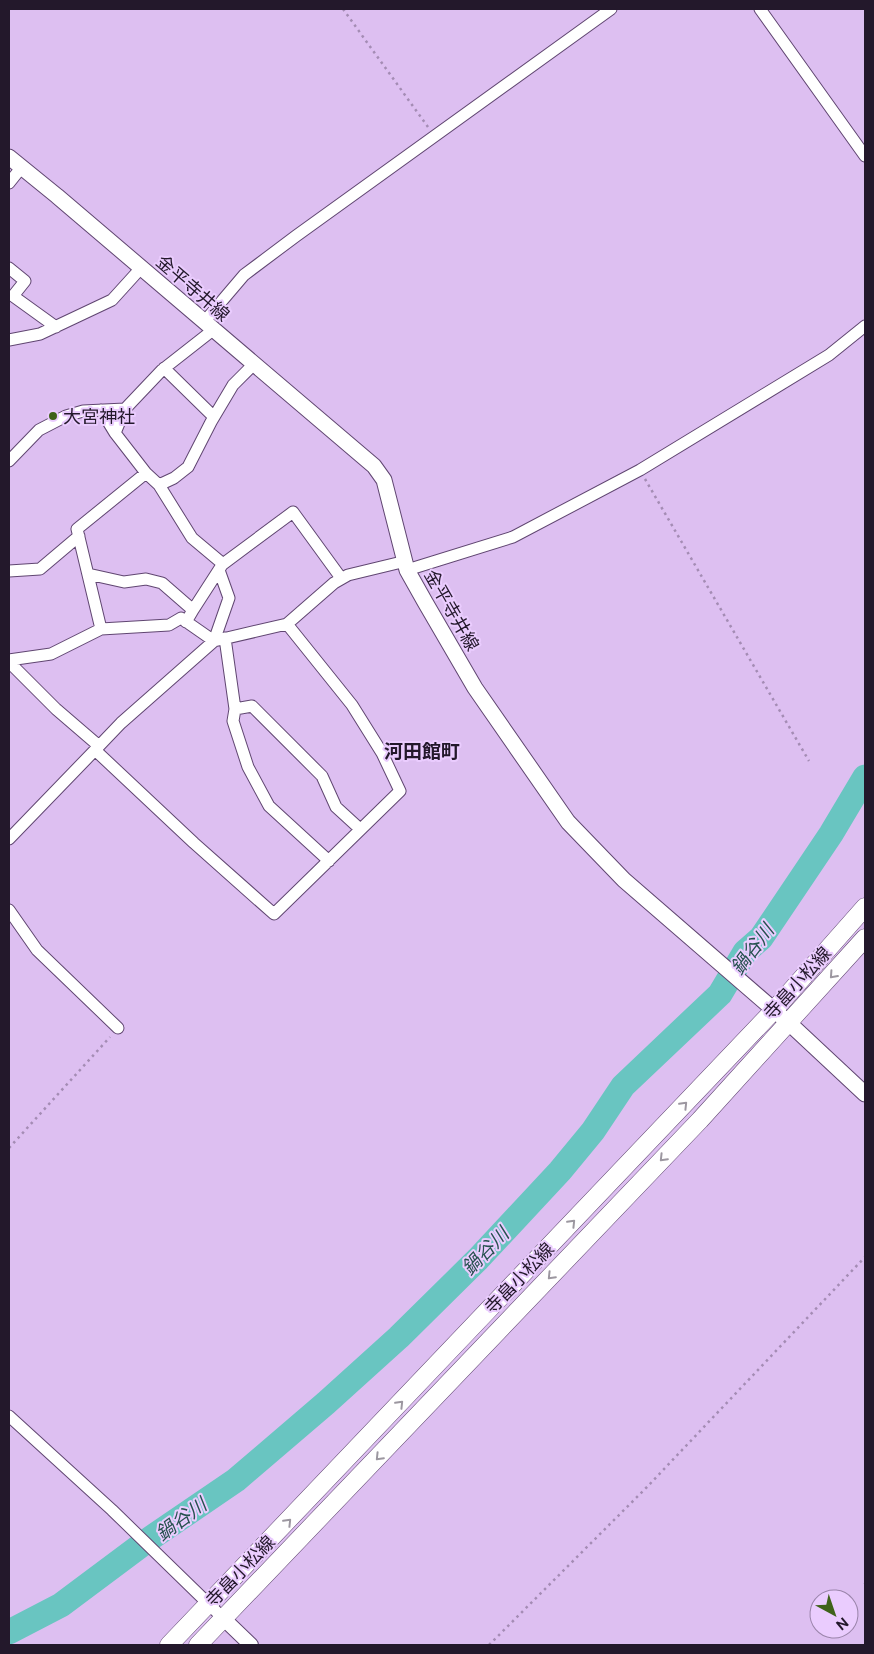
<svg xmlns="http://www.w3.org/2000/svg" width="874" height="1654" viewBox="0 0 874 1654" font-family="'Public Sans','Noto Sans JP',sans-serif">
  <rect width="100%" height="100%" fill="#ddbff1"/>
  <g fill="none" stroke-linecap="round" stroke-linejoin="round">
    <path stroke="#69c5c1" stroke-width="25" d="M9 1632 61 1605 148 1540 236 1480 326 1403 399 1337 478 1259 560 1171 593 1131 623 1086 720 994 745 952 761 938 831 834 865 777"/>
    <g stroke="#604671" stroke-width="13">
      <path id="minor" d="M760 9 865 156
        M9 183 21 168
        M9 268 25 281 13 296 56 327
        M204 322 244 275 296 236 611 9
        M9 340 40 334 112 300 141 268
        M164 368 214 417
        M101 410 115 433 125 409
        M115 433 146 473 159 485 192 538 223 564 293 512 341 578
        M9 461 39 430 66 416 83 411 125 409 162 370 213 330
        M159 485 174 478 188 467 211 422 233 385 254 364
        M407 570 513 537 640 470 829 355 865 326
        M9 571 40 569 79 536
        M88 574 124 582 146 579 162 583 193 610 186 622
        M193 610 222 565
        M101 629 77 529 146 473
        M225 638 235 709 233 721 248 767 269 806 329 861
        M9 660 51 654 101 629 169 625 181 618 214 641 287 624 334 583 348 575 406 561
        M9 662 56 709 99 746 121 723 214 641 229 598 219 570
        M235 709 252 706 322 776 336 807 360 829
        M99 746 95 750 194 843 274 914 400 791 382 753 352 705 287 624
        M9 839 95 750
        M9 910 37 950 118 1028
        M9 1416 112 1510 224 1619"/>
    </g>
    <g stroke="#604671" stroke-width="16">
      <path id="tertiary" d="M224 1619 251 1645"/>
    </g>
    <g stroke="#604671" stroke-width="17">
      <path id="secondary" d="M9 157 57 196 374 466 384 480 407 570 425 602 475 688 568 822 624 880 789 1023 865 1094"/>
    </g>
    <g stroke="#604671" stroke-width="19">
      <path id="primary" d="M169 1645 774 1010 865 907
        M198 1645 700 1120 865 938"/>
    </g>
    <path stroke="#a48cb4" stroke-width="2.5" stroke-dasharray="2.5 4" stroke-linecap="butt" d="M343 9 428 127
      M645 479 809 761
      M9 1148 110 1037
      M865 1583V1584
      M489 1645 647 1487 865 1257"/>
    <use href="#minor" stroke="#fff" stroke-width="11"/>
    <use href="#tertiary" stroke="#fff" stroke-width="14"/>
    <use href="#secondary" stroke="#fff" stroke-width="15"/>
    <use href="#primary" stroke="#fff" stroke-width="18"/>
  </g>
  <defs><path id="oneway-chevron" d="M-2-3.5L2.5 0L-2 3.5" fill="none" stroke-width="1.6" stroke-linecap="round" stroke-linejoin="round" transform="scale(1.25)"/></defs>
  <g stroke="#9c97a0">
    <use href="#oneway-chevron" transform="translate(833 975) rotate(132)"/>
    <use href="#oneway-chevron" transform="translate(684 1105) rotate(-46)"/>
    <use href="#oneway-chevron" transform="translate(663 1158) rotate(134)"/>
    <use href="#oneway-chevron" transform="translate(572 1223) rotate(-46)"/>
    <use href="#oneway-chevron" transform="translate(551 1276) rotate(134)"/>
    <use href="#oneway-chevron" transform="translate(400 1404) rotate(-46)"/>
    <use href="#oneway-chevron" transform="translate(379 1457) rotate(134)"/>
    <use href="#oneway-chevron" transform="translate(288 1522) rotate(-46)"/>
  </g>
  <circle fill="#3f621a" stroke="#eaccfe" stroke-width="2" cx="53" cy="416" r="5"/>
  <g text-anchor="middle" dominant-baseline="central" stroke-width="4" stroke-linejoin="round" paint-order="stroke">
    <g font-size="18" fill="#23182b" stroke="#eaccfe">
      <text transform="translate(193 288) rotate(41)">金平寺井線</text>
      <text transform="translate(452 610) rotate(60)">金平寺井線</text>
      <text transform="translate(797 983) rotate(-48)">寺畠小松線</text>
      <text transform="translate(519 1278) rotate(-46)">寺畠小松線</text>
      <text transform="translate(240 1571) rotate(-46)">寺畠小松線</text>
    </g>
    <g font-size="18" fill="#23182b" stroke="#eaccfe" text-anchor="start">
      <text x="63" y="416">大宮神社</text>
    </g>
    <g font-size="19" font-weight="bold" fill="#23182b" stroke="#eaccfe">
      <text x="422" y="751">河田館町</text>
    </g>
    <g font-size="19" font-style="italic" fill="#26514f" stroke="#eaccfe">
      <text transform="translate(752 949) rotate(-53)">鍋谷川</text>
      <text transform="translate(485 1251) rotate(-46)">鍋谷川</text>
      <text transform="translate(181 1519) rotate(-36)">鍋谷川</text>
    </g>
  </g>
  <rect width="874" height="1654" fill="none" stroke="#23182b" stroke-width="20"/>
  <g transform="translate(834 1614) rotate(140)"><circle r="24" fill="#eaccfe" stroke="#9a84aa"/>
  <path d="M0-4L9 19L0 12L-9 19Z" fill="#3f621a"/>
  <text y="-8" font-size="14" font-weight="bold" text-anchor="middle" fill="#23182b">N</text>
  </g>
</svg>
